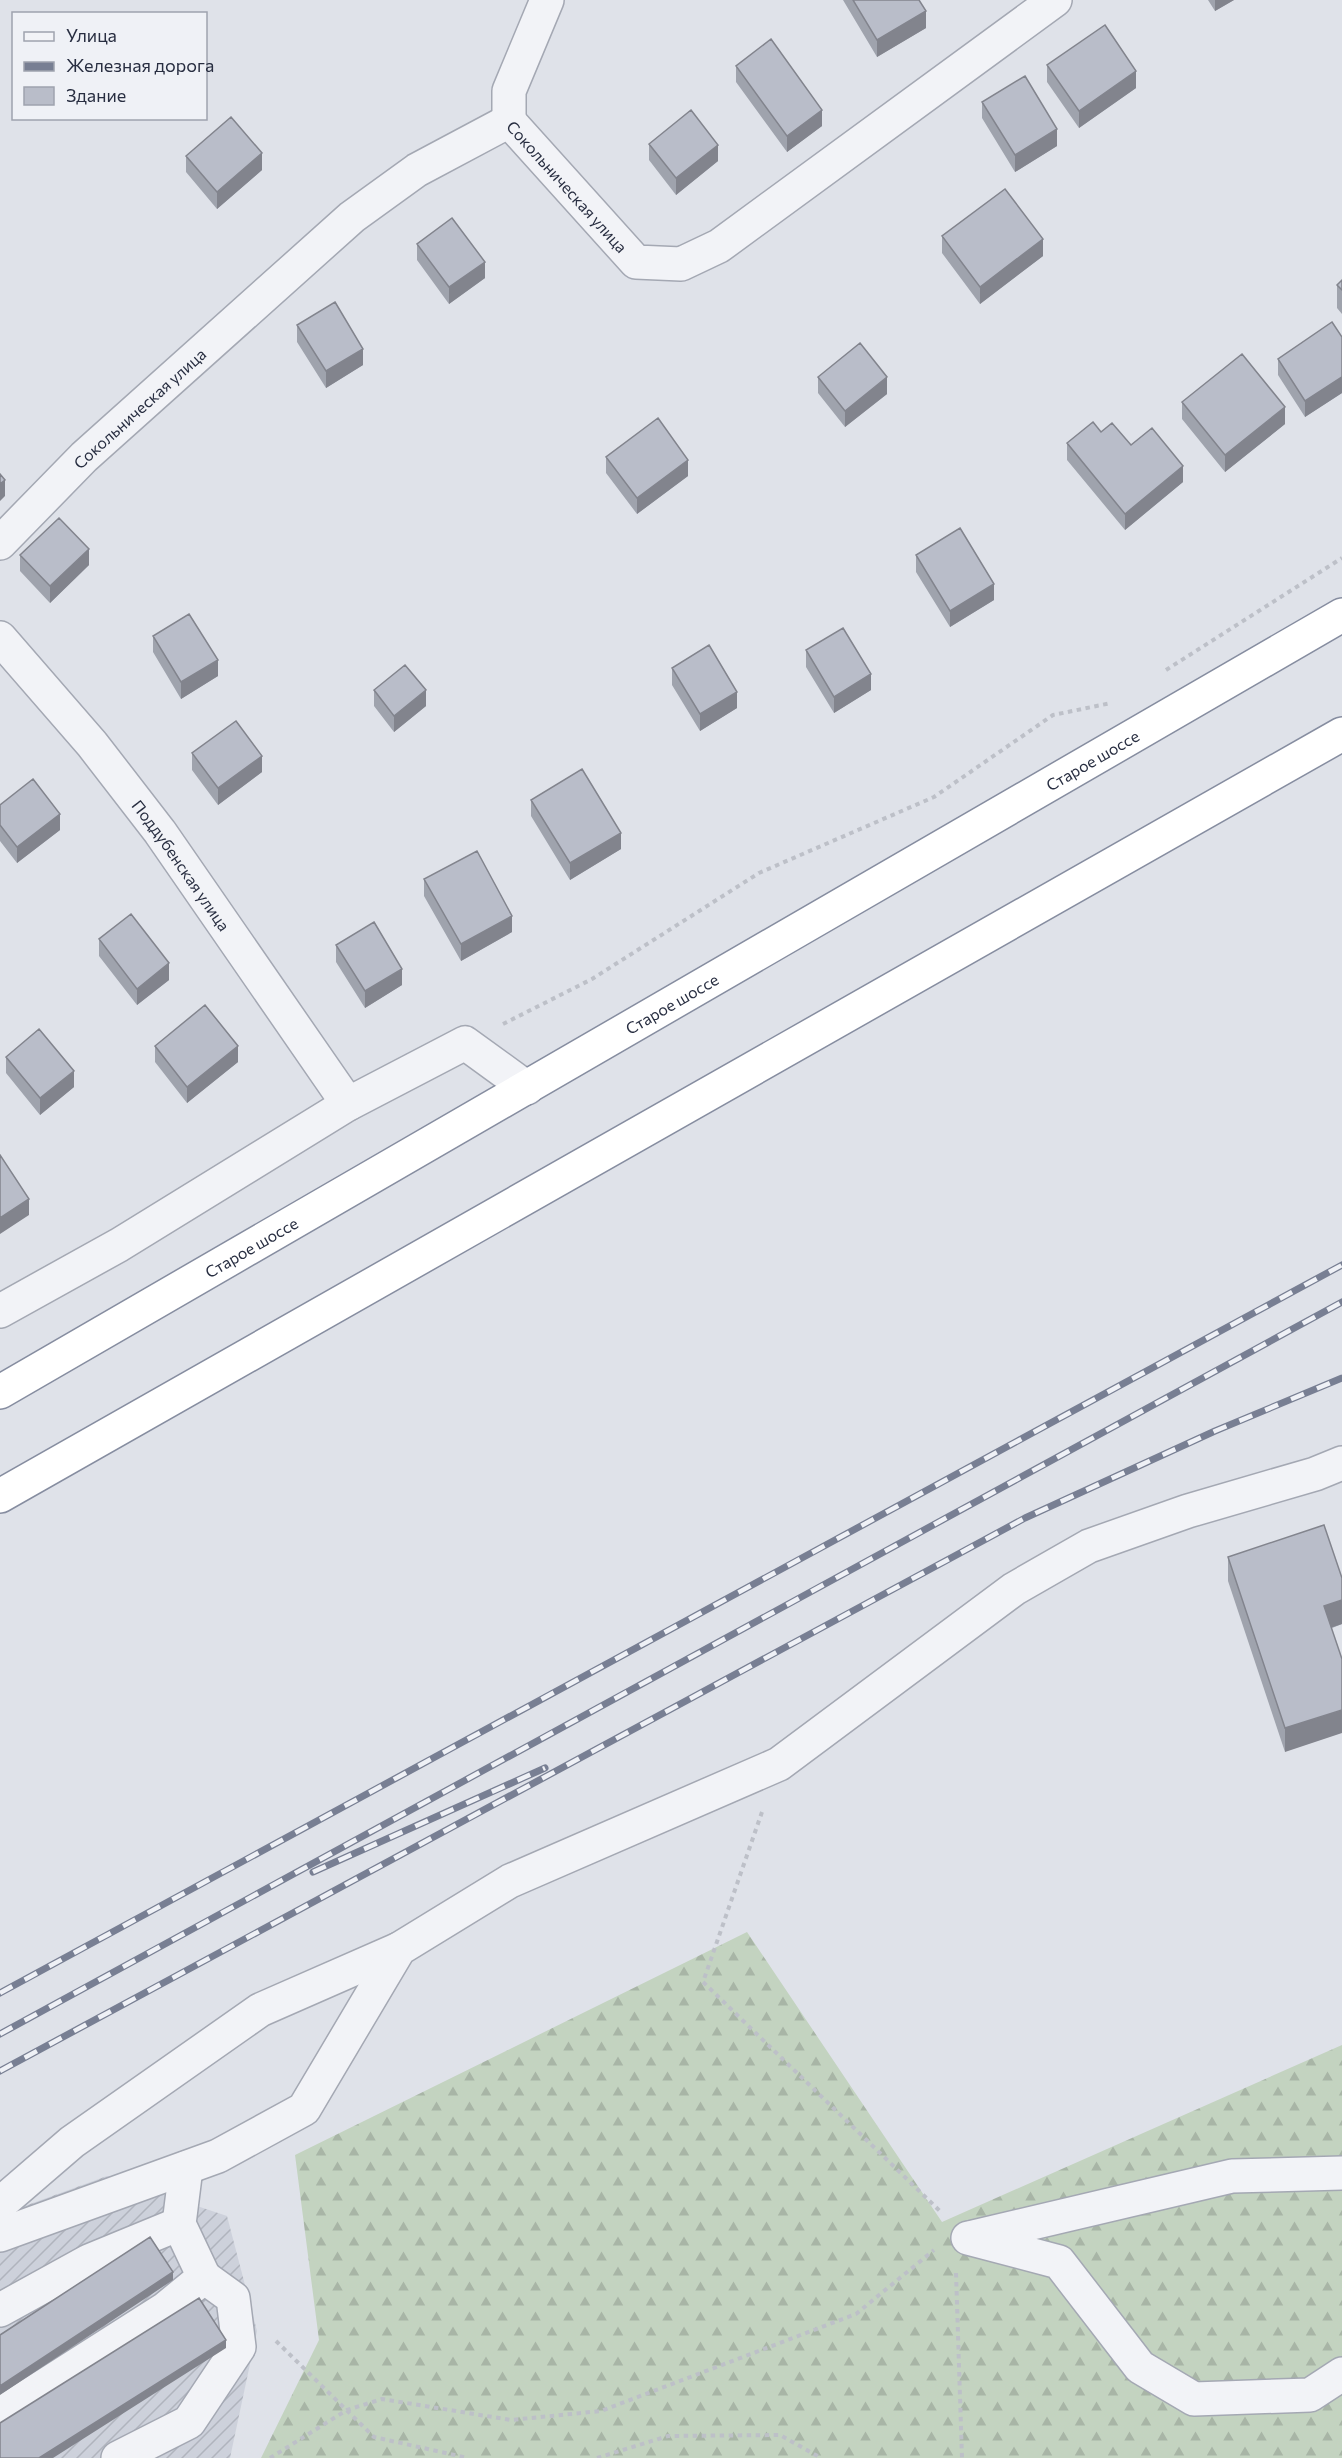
<svg xmlns="http://www.w3.org/2000/svg" width="1342" height="2458" viewBox="0 0 1342 2458" font-family="Commissioner,sans-serif">
  <defs>
    <pattern id="industrial-furrows" width="10" height="10" patternUnits="userSpaceOnUse" patternTransform="scale(1.5)"><rect width="10" height="10" fill="#cdd1db"/><path d="M-1 1l2-2M0 10L10 0M9 11l2-2" fill="none" stroke="#b0b4bd"/></pattern>
    <pattern id="forest-firs" width="22" height="20" patternUnits="userSpaceOnUse" patternTransform="scale(1.5)"><rect width="22" height="20" fill="#c3d3c0"/><path d="M5 1l3.5 6h-7zM16 11l3.5 6h-7z" fill="#a8b5a6"/></pattern>
  </defs>
  <rect width="100%" height="100%" fill="#dfe2e9"/>
  <path fill="url(#industrial-furrows)" d="M107 2176 227 2216 257 2331 230 2458H0V2215Z"/>
  <path fill="url(#forest-firs)" d="M747 1932 942 2222 1342 2045V2458H261L319 2340 295 2155Z"/>
  <g fill="none" stroke-linecap="round" stroke-linejoin="round">
    <g stroke="#a4a8b3" stroke-width="36">
      <g id="minor">
        <path d="M509 121V91L547 0"/>
        <path id="s1" d="M0 543 84 457 352 217 417 170 509 121 636 262 681 264 719 246 1055 0"/>
        <path id="s2" d="M0 638 92 744 160 832 348 1104"/>
        <path d="M0 1311 119 1245 348 1104 465 1043 527 1088"/>
        <path d="M0 2204 72 2142 260 2010 399 1949"/>
        <path d="M0 2235 218 2156 304 2109 399 1949 510 1881 779 1764 1014 1589 1089 1546 1188 1511 1315 1474 1342 1463"/>
        <path d="M973 2237 1232 2176 1342 2173"/>
        <path d="M968 2238 1059 2262 1140 2367 1194 2399 1310 2395 1342 2374"/>
        <path d="M0 2310 89 2261 179 2224"/>
        <path d="M0 2414 165 2309 204 2277 179 2224 186 2168"/>
        <path d="M118 2458 189 2422 239 2347 233 2298 204 2277"/>
      </g>
    </g>
    <g stroke="#868da0" stroke-width="36">
      <g id="highway">
        <path id="s3" d="M0 1392 1342 615"/>
        <path d="M0 1496 1342 734"/>
      </g>
    </g>
    <path stroke="#bdc0c8" stroke-width="4" stroke-dasharray="4.5 4.5" stroke-linecap="butt" d="M1166 670 1342 558
      M503 1024 592 979 759 873 934 797 1053 715 1111 703
      M762 1812 703 1982 942 2213
      M956 2273 962 2458
      M276 2341 374 2437 468 2458
      M270 2458 347 2410 382 2399 511 2420 601 2411 856 2314 934 2250
      M597 2458 668 2436 780 2435 821 2458"/>
    <use href="#minor" stroke="#f2f3f7" stroke-width="33"/>
    <use href="#highway" stroke="#fff" stroke-width="33"/>
    <g stroke="#787f93" stroke-width="7">
      <path id="rail" d="M313 1872 545 1768
        M0 1993 1342 1265
        M0 2034 1342 1302
        M0 2071 1025 1518 1215 1431 1342 1378"/>
    </g>
    <use href="#rail" stroke="#eff1f6" stroke-width="4.5" stroke-dasharray="14" stroke-linecap="butt"/>
  </g>
  <path fill="#9fa3ad" d="M843 0H919L926 28 877 57Z
    M1208 0H1234L1215 11Z
    M1047 65 1136 88 1079 128 1047 82Z
    M736 66 822 126 787 152 736 82Z
    M982 102 1057 146 1015 172 982 118Z
    M649 144 718 161 676 195 649 160Z
    M186 156 262 170 217 209 186 172Z
    M942 236 1043 256 980 304 942 253Z
    M417 244 485 278 449 304 417 260Z
    M1342 280V314L1337 308V285Z
    M297 325 363 365 326 388 297 342Z
    M1342 337V393L1305 417 1278 375V359Z
    M818 377 887 394 845 427 818 393Z
    M1182 402 1285 424 1225 472 1182 419Z
    M1101 432 1131 445 1183 482 1125 530 1067 460V443Z
    M606 457 688 476 637 514 606 473Z
    M20 555 89 565 50 603 20 571Z
    M916 555 994 600 950 627 916 572Z
    M153 636 218 676 181 699 153 652Z
    M806 650 871 690 834 713 806 667Z
    M672 668 737 708 700 731 672 685Z
    M374 690 426 706 394 732 374 706Z
    M192 753 262 772 218 805 192 770Z
    M531 800 621 849 570 880 531 816Z
    M0 805 60 830 17 863 0 841Z
    M424 879 512 932 461 961 424 896Z
    M99 939 169 980 137 1005 99 956Z
    M336 945 402 985 365 1008 336 962Z
    M155 1046 238 1062 187 1103 155 1062Z
    M6 1057 74 1087 40 1115 6 1073Z
    M1228 1557 1342 1578V1624L1332 1628 1285 1752 1228 1581Z"/>
  <path fill="#82848d" d="M1215 0H1234L1215 11Z
    M926 11V28L877 57V40Z
    M1136 71V88L1079 128V111Z
    M822 110V126L787 152V136Z
    M1057 129V146L1015 172V155Z
    M718 145V161L676 195V178Z
    M262 153V170L217 209V192Z
    M1043 239V256L980 304V287Z
    M485 262V278L449 304V287Z
    M363 349V365L326 388V371Z
    M887 377V394L845 427V411Z
    M1342 377V393L1305 417V401Z
    M1285 407V424L1225 472V455Z
    M688 460V476L637 514V498Z
    M1183 466V482L1125 530V514Z
    M5 480V496L0 501V484Z
    M89 549V565L50 603V586Z
    M994 584V600L950 627V611Z
    M218 660V676L181 699V682Z
    M871 674V690L834 713V697Z
    M426 690V706L394 732V716Z
    M737 692V708L700 731V714Z
    M262 756V772L218 805V788Z
    M60 814V830L17 863V847Z
    M621 833V849L570 880V863Z
    M512 916V932L461 961V944Z
    M169 963V980L137 1005V989Z
    M402 969V985L365 1008V991Z
    M238 1046V1062L187 1103V1087Z
    M74 1071V1087L40 1115V1098Z
    M29 1199V1215L0 1234V1218Z
    M1342 1600V1624L1324 1630V1606Z
    M1342 1710V1733L1285 1752V1728Z
    M173 2272V2280L0 2395V2386Z
    M226 2340V2348L53 2458H39Z"/>
  <path fill="#b9bdc9" stroke="#82848d" stroke-width="1.5" d="M853 0H919L926 11 877 40Z
    M1105 25 1136 71 1079 111 1047 65Z
    M771 39 822 110 787 136 736 66Z
    M1025 76 1057 129 1015 155 982 102Z
    M691 110 718 145 676 178 649 144Z
    M231 117 262 153 217 192 186 156Z
    M1005 189 1043 239 980 287 942 236Z
    M452 218 485 262 449 287 417 244Z
    M1342 280V290L1337 285Z
    M335 302 363 349 326 371 297 325Z
    M1332 322 1342 337V377L1305 401 1278 359Z
    M860 343 887 377 845 411 818 377Z
    M1242 354 1285 407 1225 455 1182 402Z
    M658 418 688 460 637 498 606 457Z
    M1093 422 1101 432 1112 423 1131 445 1152 428 1183 466 1125 514 1067 443Z
    M0 474 5 480 0 484Z
    M59 518 89 549 50 586 20 555Z
    M960 528 994 584 950 611 916 555Z
    M189 614 218 660 181 682 153 636Z
    M843 628 871 674 834 697 806 650Z
    M709 645 737 692 700 714 672 668Z
    M405 665 426 690 394 716 374 690Z
    M236 721 262 756 218 788 192 753Z
    M582 769 621 833 570 863 531 800Z
    M33 779 60 814 17 847 0 825V805Z
    M477 851 512 916 461 944 424 879Z
    M131 914 169 963 137 989 99 939Z
    M374 922 402 969 365 991 336 945Z
    M205 1005 238 1046 187 1087 155 1046Z
    M39 1029 74 1071 40 1098 6 1057Z
    M0 1155 29 1199 0 1218Z
    M1324 1525 1342 1578V1600L1324 1606 1342 1659V1710L1285 1728 1228 1557Z
    M150 2237 173 2272 0 2386V2335Z
    M199 2298 226 2340 39 2458H0V2423Z"/>
  <g text-anchor="middle" dominant-baseline="central" stroke-width="4.5" stroke-linejoin="round" paint-order="stroke">
    <g font-size="16" fill="#282e41" stroke="#eff1f6">
      <text stroke="none"><textPath href="#s1" startOffset="752">Сокольническая улица</textPath></text>
      <text stroke="none"><textPath href="#s1" startOffset="194">Сокольническая улица</textPath></text>
      <text stroke="none"><textPath href="#s3" startOffset="1262">Старое шоссе</textPath></text>
      <text stroke="none"><textPath href="#s2" startOffset="291">Поддубенская улица</textPath></text>
      <text stroke="none"><textPath href="#s3" startOffset="776">Старое шоссе</textPath></text>
      <text stroke="none"><textPath href="#s3" startOffset="290">Старое шоссе</textPath></text>
    </g>
  </g>
  <rect x="12" y="12" width="195" height="108" fill="#eff1f6" stroke="#9fa3ae" stroke-width="1.5"/>
  <rect x="24" y="32" width="30" height="9" fill="#f2f3f7" stroke="#9fa3ae" stroke-width="1.5"/>
  <text x="66" y="42" font-size="18" fill="#282e41">Улица</text>
  <rect x="24" y="62" width="30" height="9" fill="#787f93" stroke="#9fa3ae" stroke-width="1.5"/>
  <text x="66" y="72" font-size="18" fill="#282e41">Железная дорога</text>
  <rect x="24" y="87" width="30" height="18" fill="#b9bdc9" stroke="#9fa3ae" stroke-width="1.5"/>
  <text x="66" y="102" font-size="18" fill="#282e41">Здание</text>
</svg>
